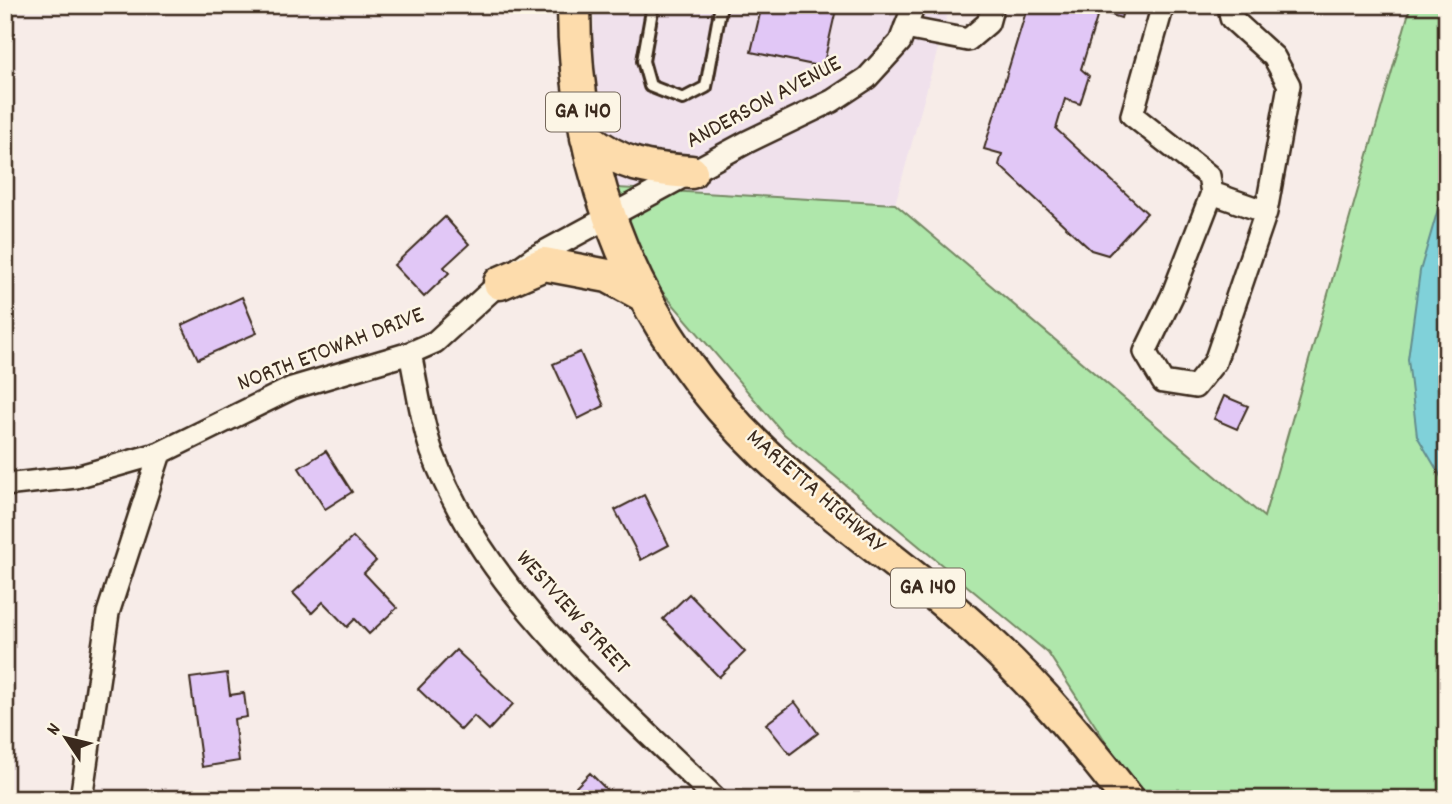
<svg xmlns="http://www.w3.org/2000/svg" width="1452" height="804" viewBox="0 0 1452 804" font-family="Dekko,sans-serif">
  <rect width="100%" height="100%" fill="#f7ece8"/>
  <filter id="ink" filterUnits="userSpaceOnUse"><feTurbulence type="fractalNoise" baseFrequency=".0143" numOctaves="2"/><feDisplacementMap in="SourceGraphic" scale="14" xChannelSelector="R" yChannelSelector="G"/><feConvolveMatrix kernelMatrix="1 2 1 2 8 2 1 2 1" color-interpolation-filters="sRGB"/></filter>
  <g filter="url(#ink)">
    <path fill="#f0e1ec" d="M595 5H950L895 204 584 186Z"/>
    <path fill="#afe7ab" stroke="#758864" stroke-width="2" d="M1411 5H1447V799H1143L1048 653 784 434 665 295 584 186 895 204 1264 517Z"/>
    <path fill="#80d1d9" stroke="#648e8e" stroke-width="2" d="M1447 178V487L1417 436 1408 359 1420 271Z"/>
    <path fill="#e1c7f6" stroke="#3b2a1e" stroke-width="2" d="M762 5H837L823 67 751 52Z
      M1028 5H1125L1121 18 1099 11 1081 69 1089 76 1080 104 1065 99 1056 129 1147 213 1108 255 1091 250 999 165 1002 154 984 149Z
      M445 217 469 244 444 267 449 273 424 297 394 265Z
      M242 297 257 333 198 359 182 325Z
      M580 352 604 406 578 419 553 364Z
      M1224 396 1248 406 1237 429 1214 419Z
      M326 451 352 492 325 509 299 468Z
      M644 495 669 545 641 560 615 510Z
      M353 537 376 561 364 573 397 608 369 634 355 619 347 627 323 602 312 613 293 593Z
      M689 594 745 652 719 677 663 619Z
      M456 650 513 704 489 730 474 716 461 730 418 689Z
      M227 673 230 695 244 693 247 717 234 719 239 761 202 767 190 678Z
      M795 702 818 733 790 754 766 724Z
      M590 773 616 799H575L570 793Z"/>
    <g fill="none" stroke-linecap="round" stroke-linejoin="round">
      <g stroke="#3b2a1e" stroke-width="16">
        <path id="lane" d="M653 5 643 61 650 86 683 99 706 87 721 5"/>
      </g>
      <g stroke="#3b2a1e" stroke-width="26">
        <path id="street" d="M1163 5 1132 115 1209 176 1212 193 1172 296 1145 352 1163 382 1195 387 1215 362 1266 212 1289 85 1274 57 1231 18 1229 5
          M905 28 968 40 988 23 993 5
          M1212 193 1266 212
          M410 353C417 385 421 421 432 452 486 595 610 695 716 799
          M5 485 76 477 160 453 292 388 410 353 435 342 504 279 533 258 747 142 832 101 867 78 900 42 914 5
          M81 799 108 613 160 453"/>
      </g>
      <g stroke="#3b2a1e" stroke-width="37">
        <path id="primary" d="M574 5C574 178 639 334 765 454 835 521 917 574 988 641 1040 689 1084 743 1128 799
          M587 138C623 166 647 169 691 172
          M500 283 544 264 608 276 643 295"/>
      </g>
      <use href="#lane" stroke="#fcf5e5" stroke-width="10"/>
      <use href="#street" stroke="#fcf5e5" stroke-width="21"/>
      <use href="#primary" stroke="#fddcac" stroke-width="32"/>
    </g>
  </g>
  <g text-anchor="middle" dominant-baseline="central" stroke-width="5" stroke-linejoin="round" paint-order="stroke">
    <g fill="#fcf5e5" stroke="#75675a" stroke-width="2">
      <rect x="546" y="92.5" width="74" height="39" rx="5"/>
      <rect x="891" y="568.5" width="74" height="39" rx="5"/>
    </g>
    <g font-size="23" font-weight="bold" fill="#3b2a1e">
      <text x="583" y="112">GA 140</text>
      <text x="928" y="588">GA 140</text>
    </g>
    <g font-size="24" fill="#3b2a1e" stroke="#fcf5e5">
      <text transform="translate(764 103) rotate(-28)">ANDERSON AVENUE</text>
      <text transform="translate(331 350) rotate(-21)">NORTH ETOWAH DRIVE</text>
      <text transform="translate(815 492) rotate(41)">MARIETTA HIGHWAY</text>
      <text transform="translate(572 613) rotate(48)">WESTVIEW STREET</text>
    </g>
  </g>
  <rect width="1452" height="804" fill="none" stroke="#fcf5e5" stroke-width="28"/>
  <rect x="14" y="14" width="1424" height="776" fill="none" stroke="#3b2a1e" stroke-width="2.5" filter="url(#ink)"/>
  <g transform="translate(66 738) rotate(305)" stroke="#fcf5e5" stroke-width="5" paint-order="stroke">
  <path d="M0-5L12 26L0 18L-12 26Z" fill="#3b2a1e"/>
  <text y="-10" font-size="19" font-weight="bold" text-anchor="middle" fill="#3b2a1e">N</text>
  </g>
</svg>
